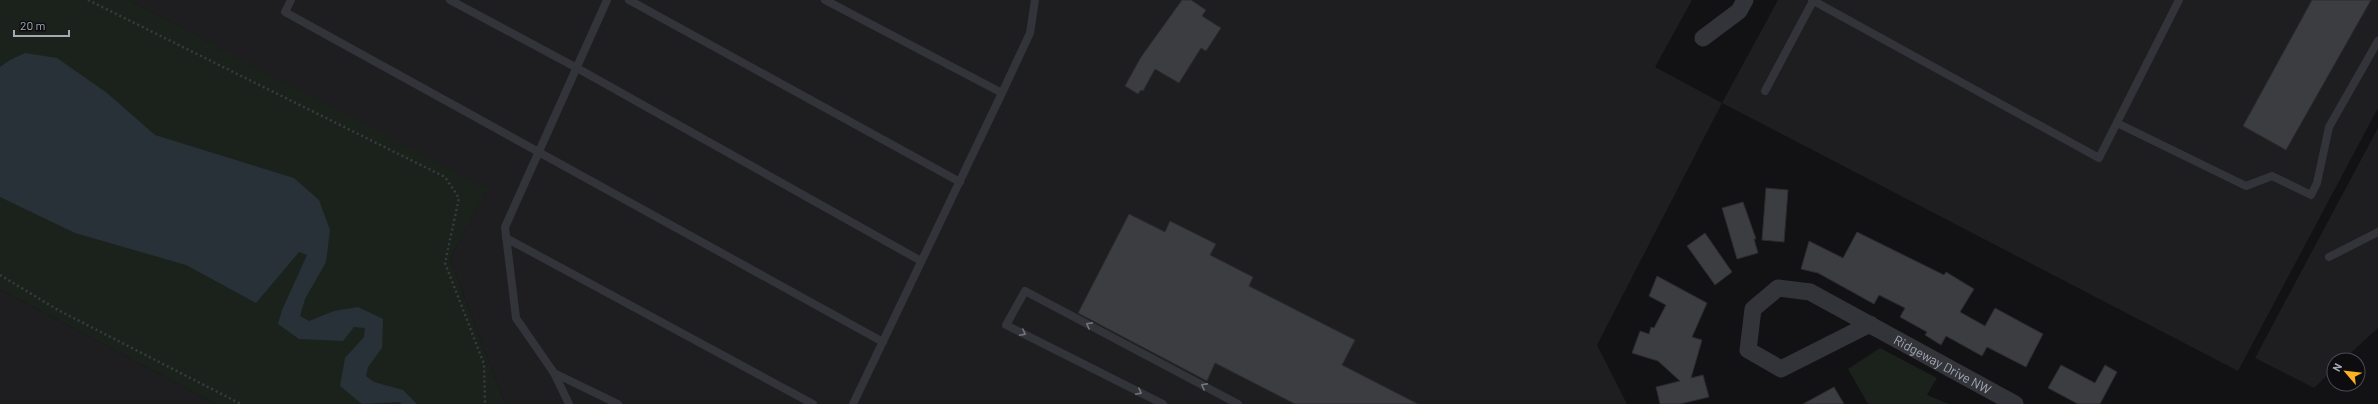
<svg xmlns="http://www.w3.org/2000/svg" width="2378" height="404" viewBox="0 0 2378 404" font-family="Barlow,sans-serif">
  <rect width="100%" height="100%" fill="#121214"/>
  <path fill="#1e1e21" d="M129 0H1692L1655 67 1722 103 1778 0H2378V108L2238 371 1722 103 1597 345 1627 404H505L450 259 486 190Z
    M2378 128V328L2343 360H2334V369L2314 388 2255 358Z
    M0 289 216 404H0Z"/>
  <path fill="#1a221b" d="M0 0H129L487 189 450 259 505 404H216L0 289Z
    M1880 348 1937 378 1927 395 1949 404H1868L1848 369Z"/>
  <path fill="#283138" d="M25 53 57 58 107 93 155 135 294 178 319 200 330 230 326 262 305 299 300 316 309 321 334 311 358 307 383 319 382 348 368 367 366 376 374 382 403 390 417 404H401L400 402 362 404 340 386 345 358 364 337 365 328 354 327 343 341 299 339 278 324 282 310 307 255 299 252 256 303 186 265 75 233 0 197V67L10 60Z"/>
  <path fill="#3c3d41" stroke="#2c2c30" d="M1182 0H1191L1206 10 1202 16 1221 28 1206 51 1201 48 1179 83 1155 69 1143 91 1141 90 1138 94 1125 86 1141 57Z
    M2312 0H2371L2286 150 2243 126Z
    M1766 188 1788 190 1784 242 1762 240Z
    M1743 202 1756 239H1754L1758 253 1737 259 1722 208Z
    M1129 214 1165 232 1170 221 1216 244 1210 255 1253 277 1249 286 1355 340 1342 365 1418 404H1295L1215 363 1207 381 1078 313Z
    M1857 232 1944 275 1946 272 1974 289 1960 312 1985 326 1995 308 2043 334 2026 367 1987 347 1982 356 1946 336 1941 345 1925 335 1927 332 1900 317 1905 308 1879 295 1874 304 1818 273 1801 269 1809 241 1843 258Z
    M1705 233 1732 272 1715 285 1687 246Z
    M1657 276 1707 303 1692 337 1702 340 1691 378 1703 375 1709 397 1680 404H1660L1656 387 1680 381 1658 361 1632 353 1640 331 1649 334 1651 327 1654 328 1666 305 1649 296Z
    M2061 365 2095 383 2105 365 2117 372 2100 404H2078L2048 388Z
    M1834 387 1844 404H1803Z"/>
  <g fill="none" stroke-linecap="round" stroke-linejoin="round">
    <path stroke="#393b40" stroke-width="2.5" stroke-dasharray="2 3" stroke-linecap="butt" d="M88 0 445 177 459 198 445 263 484 364 485 404
      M0 275 58 310 241 404"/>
    <path stroke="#333439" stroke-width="8" d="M291 0 285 12 883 342
      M450 0 577 68 921 261
      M629 0 960 182
      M825 0 1002 93 853 404
      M1812 0 2099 158 2179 0
      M1765 91 1813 1
      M1002 93 1030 33 1035 0
      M2117 123 2246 186 2272 176 2311 195 2317 183 2329 127 2378 41
      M506 238 813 404
      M2329 257 2378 232
      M554 373 618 404
      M569 404 554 373 516 318 505 227 607 0
      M1163 404 1006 325 1025 291 1238 404"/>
    <g stroke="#333439" stroke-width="17">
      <path d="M1703 38 1739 11 1745 0"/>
      <path id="s1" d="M1870 324 1781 369 1748 350 1753 309 1778 288 1810 292 2015 404"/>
    </g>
  </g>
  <defs><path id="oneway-chevron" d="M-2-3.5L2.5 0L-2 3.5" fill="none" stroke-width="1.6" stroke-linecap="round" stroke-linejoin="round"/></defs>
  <g stroke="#71747d">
    <use href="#oneway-chevron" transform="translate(1089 325) rotate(-152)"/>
    <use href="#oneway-chevron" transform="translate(1023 333) rotate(27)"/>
    <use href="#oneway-chevron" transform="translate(1204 386) rotate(-152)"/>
    <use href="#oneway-chevron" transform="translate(1139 392) rotate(27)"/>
  </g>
  <g text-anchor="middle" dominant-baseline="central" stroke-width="3" stroke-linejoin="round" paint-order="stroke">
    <g font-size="13" fill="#a3a9b5" stroke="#0d0d0f">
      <text stroke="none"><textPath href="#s1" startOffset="395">Ridgeway Drive NW</textPath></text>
    </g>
  </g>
  <g transform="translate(2346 372) rotate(298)"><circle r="19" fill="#0d0d0f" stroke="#494b51"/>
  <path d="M0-3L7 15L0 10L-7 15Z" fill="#fcb323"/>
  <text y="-6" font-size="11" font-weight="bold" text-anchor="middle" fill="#a3a9b5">N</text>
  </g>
  <path d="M14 30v6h55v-6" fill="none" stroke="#a3a9b5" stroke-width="2"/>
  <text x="20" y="30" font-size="12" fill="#a3a9b5" stroke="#0d0d0f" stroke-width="3" paint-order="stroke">20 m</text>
</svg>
